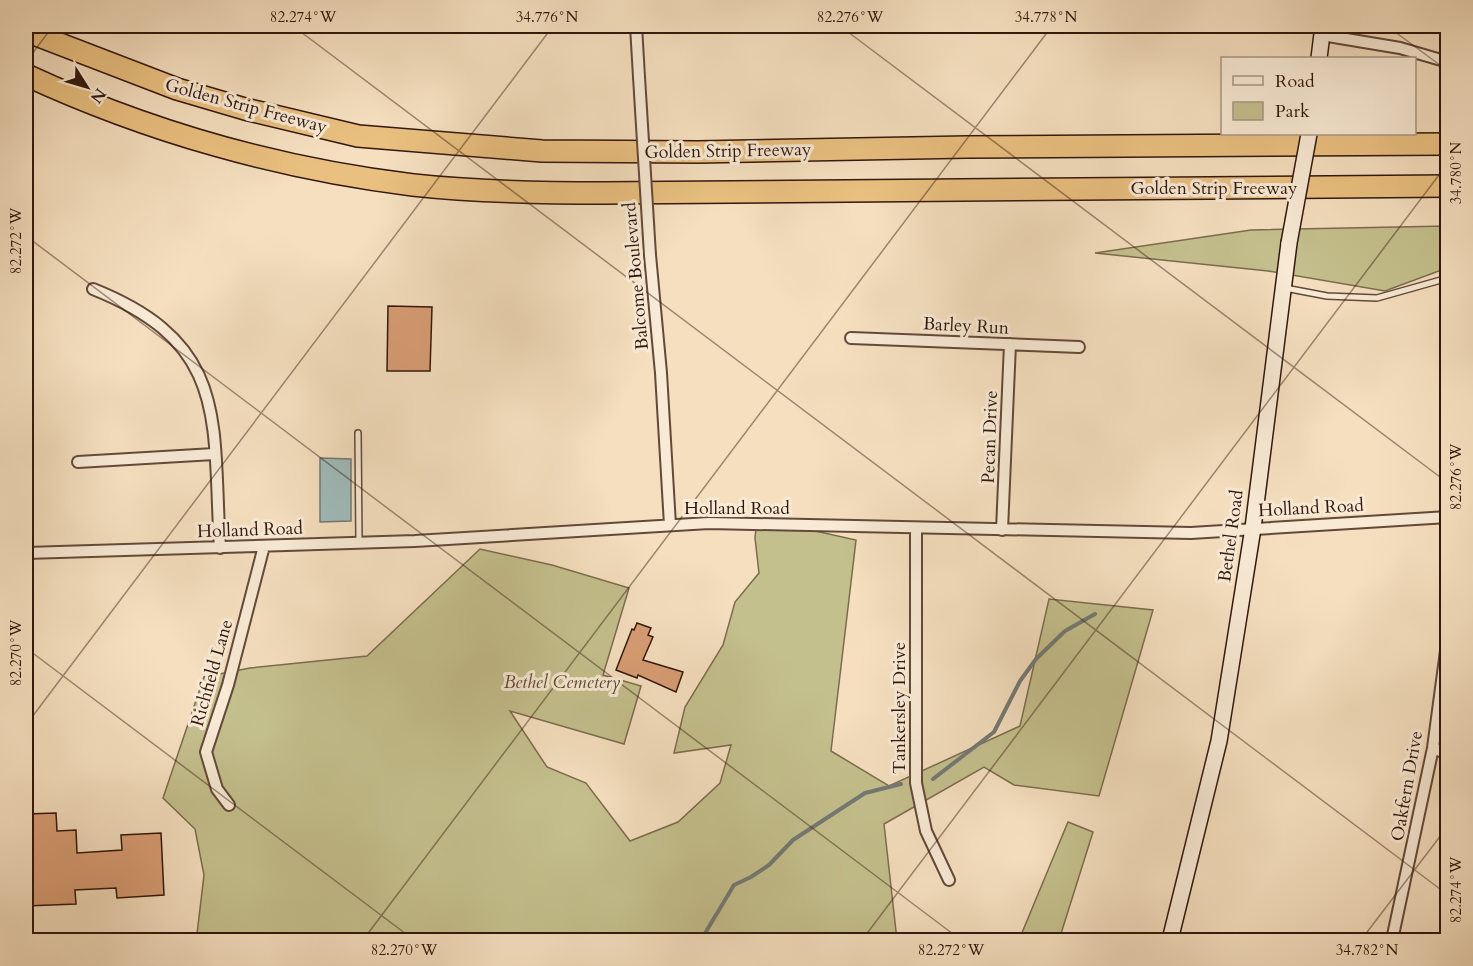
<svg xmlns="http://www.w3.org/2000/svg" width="1473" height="966" viewBox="0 0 1473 966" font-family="Cardo,serif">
  <rect width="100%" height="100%" fill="#f5dfbf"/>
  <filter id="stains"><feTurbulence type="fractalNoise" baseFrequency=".00333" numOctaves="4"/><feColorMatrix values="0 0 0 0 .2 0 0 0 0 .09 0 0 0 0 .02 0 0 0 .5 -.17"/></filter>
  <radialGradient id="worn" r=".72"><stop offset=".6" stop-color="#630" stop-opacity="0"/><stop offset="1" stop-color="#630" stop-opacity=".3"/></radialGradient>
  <path fill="#c4c08d" stroke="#7b6c4e" stroke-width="1.5" d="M1447 226V268L1385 291 1268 271 1095 253 1251 230Z
    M757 518 856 540 831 751 889 786 1020 726 1049 599 1153 610 1099 796 1014 785 984 767 884 824 897 940H202L197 934 204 875 195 829 163 798 204 677 250 668 367 656 480 549 552 565 629 588 603 675 641 686 624 744 510 711 547 767 586 783 630 841 678 822 720 783 731 745 674 753 685 707 723 645 735 602 759 573 755 538Z
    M1068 822 1093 832 1059 940H1019Z"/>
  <path fill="#9fbbba" stroke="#737975" stroke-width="1.5" d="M320 458 351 459V521L320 522Z"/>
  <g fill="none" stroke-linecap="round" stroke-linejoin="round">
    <path stroke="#737975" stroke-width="4" d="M933 779 994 732 1020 681 1036 659 1065 631 1095 614
      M701 940 734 885 751 877 769 865 793 840 865 793 901 784"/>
  </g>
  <path fill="#d89d74" stroke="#32170e" stroke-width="1.5" d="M388 306 432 307 430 371H387Z
    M637 623 651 628 648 635 653 637 643 660 683 672 676 692 638 675 637 678 616 670 632 629 634 630Z
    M56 813 57 831 76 830 77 853 122 850 121 835 161 833 164 895 117 898 116 888 75 890 76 904 26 906V814Z"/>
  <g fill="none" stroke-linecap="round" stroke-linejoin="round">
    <g stroke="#63493a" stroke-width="8">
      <path id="lane" d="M1285 288 1327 296 1377 298 1448 278
        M358 433 359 542"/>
    </g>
    <g stroke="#63493a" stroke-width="14">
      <path id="street" d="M636 26 639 77
        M1322 35 1400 48 1448 62
        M650 255 661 373 670 525
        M93 289C231 344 212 422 220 548
        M851 338 1079 347
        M78 462 214 454
        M916 529V783L926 831 949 880
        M1002 530 1010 344
        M26 553 415 541 709 523 1191 533 1448 517
        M1433 748 1448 754
        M229 805 217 789 206 752 228 685 264 546
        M1392 940 1433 748 1448 636"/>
    </g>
    <g stroke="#32170e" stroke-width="18">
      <path id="secondary" d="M1319 58 1323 26
        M1170 940 1219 741 1253 528 1289 243"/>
    </g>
    <g stroke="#32170e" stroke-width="24">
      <path id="highway" d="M26 31 177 89 245 109 358 136 542 151 698 152 967 147 1448 144
        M26 75C147 131 280 169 413 185 477 192 540 193 604 193L1448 186"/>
    </g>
    <use href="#lane" stroke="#f8ead5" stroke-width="5"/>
    <use href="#street" stroke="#f8ead5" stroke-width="10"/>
    <use href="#secondary" stroke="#f8ead5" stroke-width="15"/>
    <use href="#highway" stroke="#eac080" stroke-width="21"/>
    <g stroke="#63493a" stroke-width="14" stroke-linecap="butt">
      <path id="street-bridge" d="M639 77 650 255"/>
    </g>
    <g stroke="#32170e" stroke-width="18" stroke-linecap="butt">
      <path id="secondary-bridge" d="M1289 243 1309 134"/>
    </g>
    <use href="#street-bridge" stroke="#f8ead5" stroke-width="10"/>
    <use href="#secondary-bridge" stroke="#f8ead5" stroke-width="15"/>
  </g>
  <path fill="none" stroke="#32170e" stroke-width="1.5" stroke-opacity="0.45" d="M293 26 1448 895M840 26 1448 483M1387 26 1448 71M26 62 53 26M26 236 961 940M26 648 414 940M26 725 553 26M363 940 1052 26M862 940 1448 163M1361 940 1448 826"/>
  <g text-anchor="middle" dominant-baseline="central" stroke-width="6" stroke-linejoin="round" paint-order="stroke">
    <g font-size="18" fill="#32170e" stroke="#f8ead5">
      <text transform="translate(246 106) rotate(15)">Golden Strip Freeway</text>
      <text transform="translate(728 151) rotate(-1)">Golden Strip Freeway</text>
      <text x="1214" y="188">Golden Strip Freeway</text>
      <text transform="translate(636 276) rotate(-95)">Balcome Boulevard</text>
      <text transform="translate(966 326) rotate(3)">Barley Run</text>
      <text transform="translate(990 437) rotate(-88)">Pecan Drive</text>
      <text x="737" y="508">Holland Road</text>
      <text transform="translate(1311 508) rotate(-3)">Holland Road</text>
      <text transform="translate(250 530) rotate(-2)">Holland Road</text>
      <text transform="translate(1231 536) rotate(-82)">Bethel Road</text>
      <text transform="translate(212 673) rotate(-74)">Richfield Lane</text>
      <text transform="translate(899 708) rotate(-90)">Tankersley Drive</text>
      <text transform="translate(1407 786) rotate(-80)">Oakfern Drive</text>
    </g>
    <g font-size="18" font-style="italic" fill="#5e4a34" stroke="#f8ead5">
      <text x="562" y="682">Bethel Cemetery</text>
    </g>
  </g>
  <rect width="1473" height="966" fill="none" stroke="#f5dfbf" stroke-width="66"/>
  <rect x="1221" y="57" width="195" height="78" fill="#f8ead5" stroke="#a99685" stroke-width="1.5"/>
  <rect x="1233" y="76" width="30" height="9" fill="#f8ead5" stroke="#a99685" stroke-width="1.5"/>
  <text x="1275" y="87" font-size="18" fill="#32170e">Road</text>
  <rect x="1233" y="102" width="30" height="18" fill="#c4c08d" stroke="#a99685" stroke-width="1.5"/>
  <text x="1275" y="117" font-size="18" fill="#32170e">Park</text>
  <g transform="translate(87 87) rotate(127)" stroke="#f8ead5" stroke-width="4.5" paint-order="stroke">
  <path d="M0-4.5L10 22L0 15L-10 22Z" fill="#32170e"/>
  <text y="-9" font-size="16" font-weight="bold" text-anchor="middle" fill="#32170e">N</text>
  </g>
  <rect x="33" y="33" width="1407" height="900" fill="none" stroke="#32170e" stroke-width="2"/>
  <g font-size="15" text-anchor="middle" fill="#32170e">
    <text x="303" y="22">82.274°W</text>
    <text x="547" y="22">34.776°N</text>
    <text x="850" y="22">82.276°W</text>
    <text x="1046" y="22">34.778°N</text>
    <text transform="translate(1456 173) rotate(-90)" y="5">34.780°N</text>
    <text transform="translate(16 241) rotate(-90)" y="5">82.272°W</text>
    <text transform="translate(1456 477) rotate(-90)" y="5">82.276°W</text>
    <text transform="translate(16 653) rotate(-90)" y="5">82.270°W</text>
    <text transform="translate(1456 890) rotate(-90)" y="5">82.274°W</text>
    <text x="404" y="955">82.270°W</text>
    <text x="951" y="955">82.272°W</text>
    <text x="1367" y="955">34.782°N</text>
  </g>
  <rect width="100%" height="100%" filter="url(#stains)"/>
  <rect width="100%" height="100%" fill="url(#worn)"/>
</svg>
